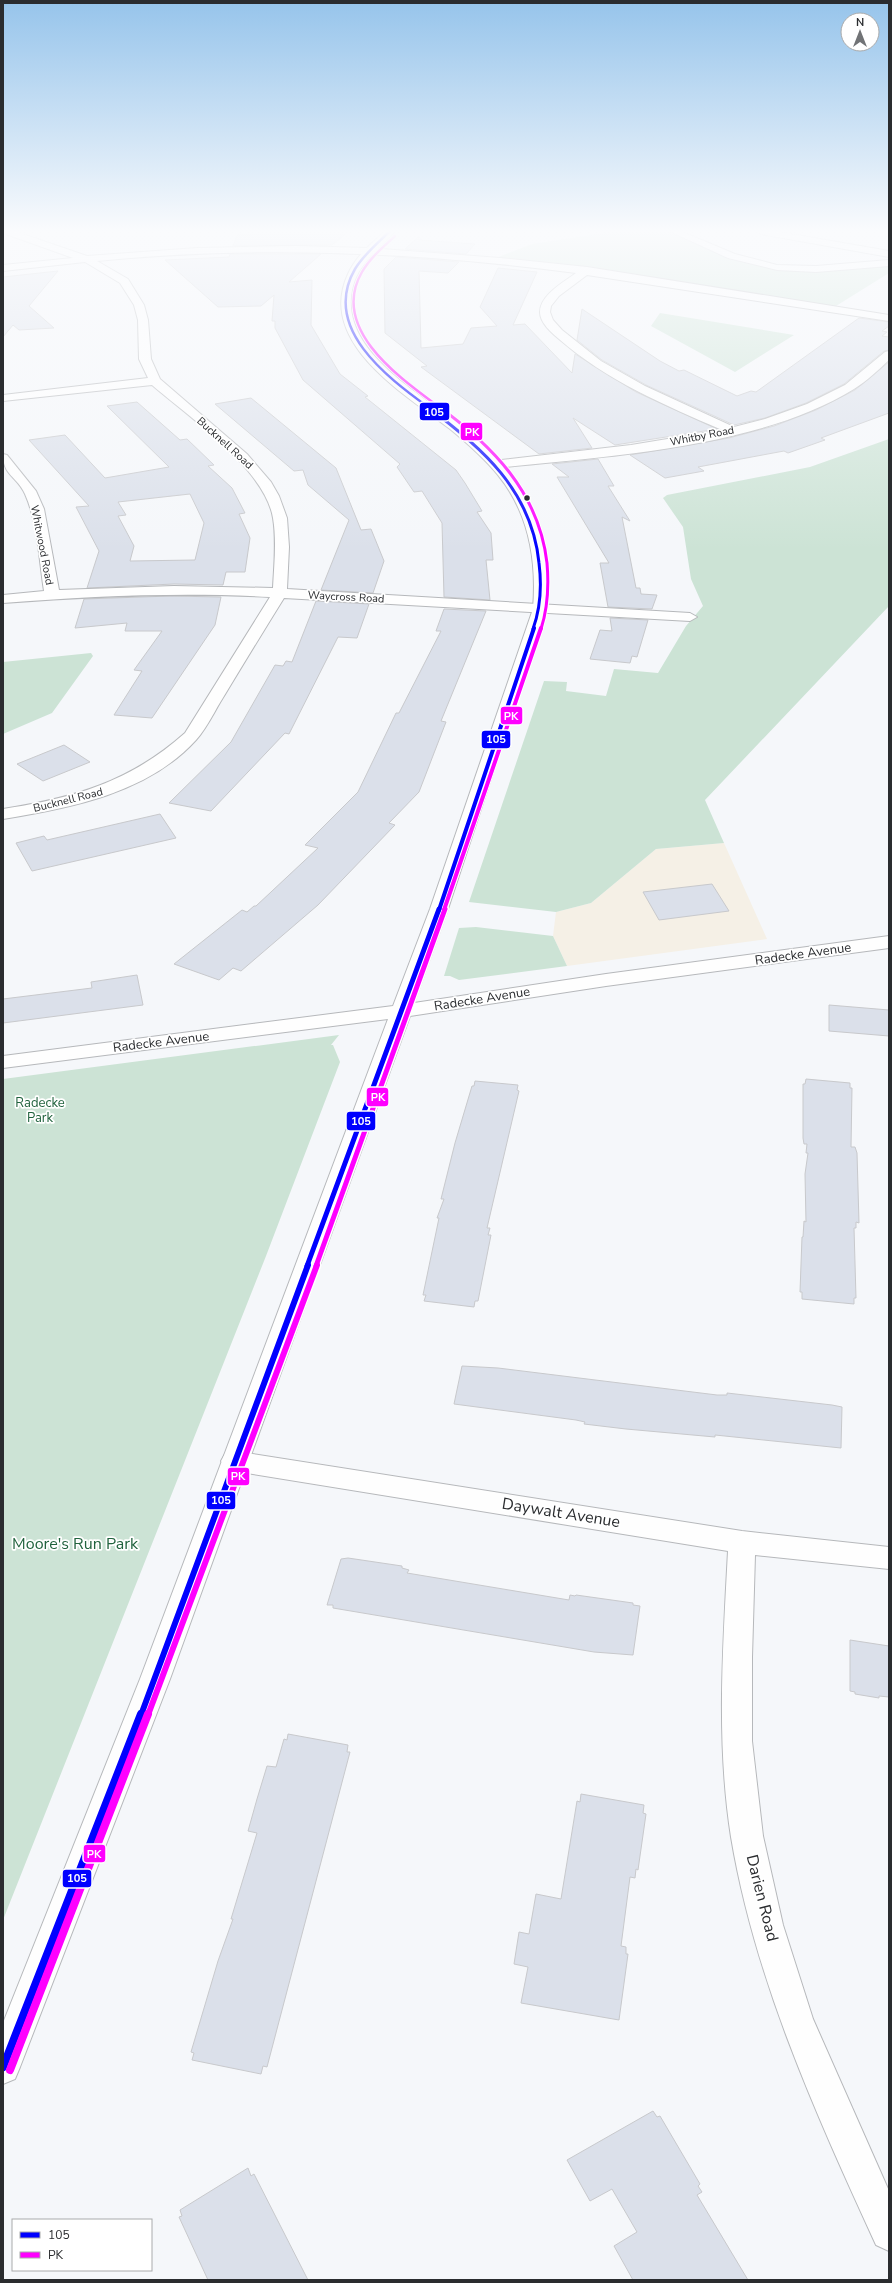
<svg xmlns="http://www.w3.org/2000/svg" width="892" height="2283" viewBox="0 0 892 2283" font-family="'Nunito Sans',sans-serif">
  <rect width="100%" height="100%" fill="#f5f7fa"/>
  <path fill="#f5f0e6" d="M724 843 767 939 567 966 553 936 556 912 591 903 656 849Z"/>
  <path fill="#cce3d5" d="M616 231H666L704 243 728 257 757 265 818 270 889 266V273L836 306 496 258 532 244Z
    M660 313 794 335 735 372 651 326Z
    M889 439V606L705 800 724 843 656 849 591 903 556 912 469 902 544 681 567 682 566 691 606 696 614 669 658 673 686 626 703 606 691 579 683 527 663 498 667 495 810 467Z
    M91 653 93 656 52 713 3 734V662Z
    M476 927 553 936 567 966 459 980 450 976H444L459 928Z
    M339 1035 331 1045H333L340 1062 266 1256 3 1920V1079Z"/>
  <path fill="#dbe0ea" stroke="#c8c9cc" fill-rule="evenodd" d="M251 231H349L332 245 233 246 237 235H251Z
    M419 236V240L475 244 466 254 405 249Z
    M230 254H321L289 282 312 280 311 325 340 374 368 396 365 397 456 470 465 483 482 511 477 512 491 533 493 560H486L490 600 444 597 442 523 422 491 414 492 397 467 400 464 303 380 275 328V321H272L274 295 261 306 218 307 165 260 229 257Z
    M396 257 459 262 448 273 419 271 421 348 463 344 471 328 497 326 480 307 498 268 537 272 513 325 525 324 572 373 575 354 636 392 717 429 615 445 573 418 592 448 539 454 421 367 427 366 385 333 384 269Z
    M58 271 29 306 54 328 19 330 13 325 3 337V277Z
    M582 309 660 361 679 371 684 370 737 396 751 391 756 392 859 318 889 322V326L882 331 887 332 882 336 889 337V350L884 351 844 384 806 403 765 418 734 425 646 385 602 360 577 340Z
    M889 362V413L821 438 825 440 788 453 784 451 698 467 704 471 665 478 630 455 729 438 774 426 816 410 855 390Z
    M251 398 336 468 361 530 371 529 384 561 373 593 321 590 349 520 308 485 303 470 294 471 215 404Z
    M137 402 180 440 187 439 214 465 208 466 232 488 245 513 239 514 250 538 245 572H226L223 585 174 584 87 588 99 551 76 507 89 506 29 440 65 435 105 478 169 467 107 406ZM190 494 204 523 195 560 130 561 134 546 118 516 126 515 118 502Z
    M598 459 614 486H608L630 521 622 517 636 588H640L641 594 657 595 652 609 608 607 600 563H609L557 477H569L552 464Z
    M170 596 221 597 215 625 152 718 114 715 142 671 134 670 162 631H125L127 623 75 628 84 599Z
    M316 601 369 604 357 638 338 637 289 734 285 733 211 811 169 803 231 742 275 665 283 666 286 661 292 662Z
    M444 609 486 611 441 721 446 722 419 792 389 823 395 825 318 905 241 971 233 968 219 980 174 964 242 910 247 912 254 906H256L318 848 305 845 358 792 396 713H399L441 631H436Z
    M610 618 648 620 637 657 632 656 630 663 590 659 600 630 612 631Z
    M64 745 90 762 43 781 17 764Z
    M160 814 176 838 32 871 16 843 44 836 47 840Z
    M712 884 729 911 659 920 643 892Z
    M137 975 143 1005 3 1023V999L92 988 91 982Z
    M829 1005 889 1010V1036L829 1031Z
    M806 1079 850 1083V1088H852L851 1147H855L857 1153 859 1223 856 1222V1228H854L856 1298H854V1304L802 1299V1292H800L802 1237H803L804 1221 806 1222 805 1174 808 1153H806L807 1144H804L803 1138V1084H805Z
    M475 1081 518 1085 517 1090 519 1091 487 1228H490L488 1235H491L478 1301H475L474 1307 424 1301 426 1295H423L439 1218H437L444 1199H441L455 1143 472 1086H474Z
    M462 1366 498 1368 717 1395H727V1393L832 1405 842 1407 841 1448 715 1435V1437L626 1429 584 1424 585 1422 576 1420 454 1404Z
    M348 1558 402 1566V1568L409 1570 407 1573 569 1600 570 1595 575 1596 576 1595 633 1603V1605L640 1606 633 1655 594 1652 333 1608V1605H327L341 1559Z
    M850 1640 889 1646V1697L879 1696V1698L855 1694V1692L850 1691Z
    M288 1734 348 1745 347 1752H350L267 2067 263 2066 261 2074 192 2060 194 2053 191 2052 218 1961 233 1919H231L257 1833 248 1831 257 1799 267 1766 276 1767 284 1739 287 1740Z
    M581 1794 644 1805 643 1813 646 1814 638 1870 636 1869 635 1878 630 1877 621 1946 626 1947V1954H628L619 2020 521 2003 528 1967 514 1964 519 1932 529 1934 536 1894 561 1899 577 1801 580 1802Z
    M653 2111 657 2117 660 2116 700 2184 698 2186 702 2192 697 2195 748 2280H633L614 2246 637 2232 612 2189 590 2201 567 2160Z
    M248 2168 251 2176 254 2174 308 2280H208L179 2217 182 2216 180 2210Z"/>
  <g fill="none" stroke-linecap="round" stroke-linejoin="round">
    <g stroke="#b6b8bb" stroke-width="2">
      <path id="minor" d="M3 231H14L87 256 197 248 296 246 369 248 500 258 587 267 889 315V321L587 275 559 296 551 306 550 312 553 320 562 330 601 361 645 386 734 427 765 419 807 404 845 385 885 352 889 351V360C878 370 867 381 854 389 759 448 607 456 497 468L491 464 493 461 631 445 722 430C665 405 607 381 559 339 552 333 540 323 540 312 540 295 564 282 576 273 417 252 257 245 97 261L128 279 144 305 148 320 151 359 160 379 247 454 271 482 279 496 287 518 289 547 287 589 690 613 697 617 690 621 284 598C264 630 244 663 224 696 215 710 207 728 196 740 148 793 71 808 3 819V809C74 798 130 782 185 733L270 597C181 592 92 596 3 603V595L44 591C39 560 38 523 25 494 17 476 3 476 3 454L7 455 36 491 44 509 59 590 174 586 273 588C274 566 277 541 273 518 265 469 189 417 152 385L3 401V395L148 378 139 359 138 320 134 305 120 283 85 262 3 271V265L73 258 3 233Z
        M669 231H680L735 254 777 265 816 266 889 260V266L816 272 777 270 728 258Z
        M234 1451 742 1531 889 1547V1569L755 1555 752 1657V1741L763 1836 783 1925 813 2019 889 2191V2251L876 2245C816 2114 755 1980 731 1837 716 1742 723 1646 728 1551L234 1471 225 1468 221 1461 225 1454Z"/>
    </g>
    <g stroke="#b6b8bb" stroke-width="2">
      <path id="tertiary" d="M385 231H395C380 250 360 261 353 286 336 350 421 393 461 426 486 447 513 471 528 500 546 535 550 571 547 609L448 909 414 1003 606 974 889 936V948L606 986 410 1016 170 1679 20 2067 15 2079 3 2084V2023L140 1679 388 1019 3 1068V1056L393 1006 430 909 533 609C537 561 529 513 498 475 484 458 467 443 450 429 405 394 316 343 348 274 356 256 371 244 385 231Z
        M756 231H774L889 251V257L761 234Z"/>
    </g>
    <use href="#minor" fill="#fefefe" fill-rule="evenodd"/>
    <use href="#tertiary" fill="#fefefe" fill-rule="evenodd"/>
    <g stroke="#fff" stroke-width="4">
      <path id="bus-1-far5" d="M390 231C378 243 364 254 355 269 321 328 387 377 428 407"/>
    </g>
    <g stroke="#fff" stroke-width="5">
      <path id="bus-1-far4" d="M426 406C482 447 532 491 539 563 542 587 541 607 533 629"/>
    </g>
    <g stroke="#fff" stroke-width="6">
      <path id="bus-1-far3" d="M439 910 534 628"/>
    </g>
    <g stroke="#fff" stroke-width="8">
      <path id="bus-1-far2" d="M307 1266 439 909"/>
    </g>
    <g stroke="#fff" stroke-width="9">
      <path id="bus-1-far1" d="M141 1715 308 1265"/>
    </g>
    <g stroke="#fff" stroke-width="10">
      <path id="bus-1" d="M3 2067 141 1714"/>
    </g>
    <g stroke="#fff" stroke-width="4">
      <path id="bus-2-far5" d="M395 236C383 247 370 258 362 272 329 329 400 378 439 407"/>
    </g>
    <g stroke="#fff" stroke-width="5">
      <path id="bus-2-far4" d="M438 406C493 446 539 493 547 563 549 586 548 607 541 629"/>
    </g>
    <g stroke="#fff" stroke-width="6">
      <path id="bus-2-far3" d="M444 910 541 628"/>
    </g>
    <g stroke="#fff" stroke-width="8">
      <path id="bus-2-far2" d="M316 1266 445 909"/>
    </g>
    <g stroke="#fff" stroke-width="9">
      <path id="bus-2-far1" d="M148 1715 317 1265"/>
    </g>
    <g stroke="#fff" stroke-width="10">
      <path id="bus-2" d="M10 2070 148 1714"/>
    </g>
    <use href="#bus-1-far5" stroke="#00f" stroke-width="2.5"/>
    <use href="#bus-1-far4" stroke="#00f" stroke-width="3"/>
    <use href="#bus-1-far3" stroke="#00f" stroke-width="4"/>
    <use href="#bus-1-far2" stroke="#00f" stroke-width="5"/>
    <use href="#bus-1-far1" stroke="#00f" stroke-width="6"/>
    <use href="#bus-1" stroke="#00f" stroke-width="8"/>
    <use href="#bus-2-far5" stroke="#f0f" stroke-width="2.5"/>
    <use href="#bus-2-far4" stroke="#f0f" stroke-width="3"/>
    <use href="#bus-2-far3" stroke="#f0f" stroke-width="4"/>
    <use href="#bus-2-far2" stroke="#f0f" stroke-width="5"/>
    <use href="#bus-2-far1" stroke="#f0f" stroke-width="6"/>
    <use href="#bus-2" stroke="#f0f" stroke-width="8"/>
  </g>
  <linearGradient id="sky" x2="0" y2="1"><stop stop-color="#96c4eb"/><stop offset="0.42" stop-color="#fafbfd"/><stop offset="1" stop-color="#fafbfd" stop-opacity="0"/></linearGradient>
  <rect width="892" height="550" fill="url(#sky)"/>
  <circle fill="#2a2c2f" stroke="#fff" stroke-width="1.5" cx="527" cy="498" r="3.5"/>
  <g text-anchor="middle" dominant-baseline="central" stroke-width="3.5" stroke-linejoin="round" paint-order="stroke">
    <g font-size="11" fill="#2a2c2f" stroke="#fff">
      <text transform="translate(702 436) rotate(-11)">Whitby Road</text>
      <text transform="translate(225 443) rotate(42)">Bucknell Road</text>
      <text transform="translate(42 545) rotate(79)">Whitwood Road</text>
      <text transform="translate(346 597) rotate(3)">Waycross Road</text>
      <text transform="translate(68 800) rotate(-14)">Bucknell Road</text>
    </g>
    <g font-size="13" fill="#2a2c2f" stroke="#fff">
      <text transform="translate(803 954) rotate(-8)">Radecke Avenue</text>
      <text transform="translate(482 999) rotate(-9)">Radecke Avenue</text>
      <text transform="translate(161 1042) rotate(-7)">Radecke Avenue</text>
    </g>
    <g font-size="13" fill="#20623d" stroke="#fff">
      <text x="40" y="1103">Radecke<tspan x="40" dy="15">Park</tspan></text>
    </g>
    <g font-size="16" fill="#2a2c2f" stroke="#fff">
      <text transform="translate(561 1513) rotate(9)">Daywalt Avenue</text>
      <text transform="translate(762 1898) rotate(76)">Darien Road</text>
    </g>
    <g font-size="16" fill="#20623d" stroke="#fff">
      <text x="75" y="1544">Moore's Run Park</text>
    </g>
  </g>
  <g stroke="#fff" stroke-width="1.5">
    <rect x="419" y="402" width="31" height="19" rx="4" fill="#00f"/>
    <rect x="460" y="422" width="23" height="19" rx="4" fill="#f0f"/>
    <rect x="500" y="706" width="23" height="19" rx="4" fill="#f0f"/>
    <rect x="481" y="730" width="30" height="19" rx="4" fill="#00f"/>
    <rect x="366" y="1087" width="23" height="20" rx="4" fill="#f0f"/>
    <rect x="346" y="1111" width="30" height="20" rx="4" fill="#00f"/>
    <rect x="227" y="1467" width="23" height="19" rx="4" fill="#f0f"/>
    <rect x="206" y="1491" width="30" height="19" rx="4" fill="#00f"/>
    <rect x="83" y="1844" width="23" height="19" rx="4" fill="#f0f"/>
    <rect x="62" y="1869" width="30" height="19" rx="4" fill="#00f"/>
  </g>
  <g font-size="11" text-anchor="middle" font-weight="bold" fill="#fff">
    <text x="434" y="416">105</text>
    <text x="472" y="436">PK</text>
    <text x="511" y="720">PK</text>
    <text x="496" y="743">105</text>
    <text x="378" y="1101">PK</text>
    <text x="361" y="1125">105</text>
    <text x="238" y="1480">PK</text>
    <text x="221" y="1504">105</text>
    <text x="94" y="1858">PK</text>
    <text x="77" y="1882">105</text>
  </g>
  <rect width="892" height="2283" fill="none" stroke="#2a2c2f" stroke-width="8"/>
  <rect x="12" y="2219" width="140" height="52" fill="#ffffff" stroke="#aaabac"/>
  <rect x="20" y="2232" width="20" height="6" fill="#0000ff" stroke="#aaabac"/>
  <text x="48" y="2239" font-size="12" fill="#2a2c2f">105</text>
  <rect x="20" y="2252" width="20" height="6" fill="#ff00ff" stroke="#aaabac"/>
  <text x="48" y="2259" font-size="12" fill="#2a2c2f">PK</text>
  <g transform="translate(860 32)"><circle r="19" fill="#ffffff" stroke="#aaabac"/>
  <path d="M0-3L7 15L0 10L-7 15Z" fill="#717376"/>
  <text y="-6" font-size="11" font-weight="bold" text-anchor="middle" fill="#2a2c2f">N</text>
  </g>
</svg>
